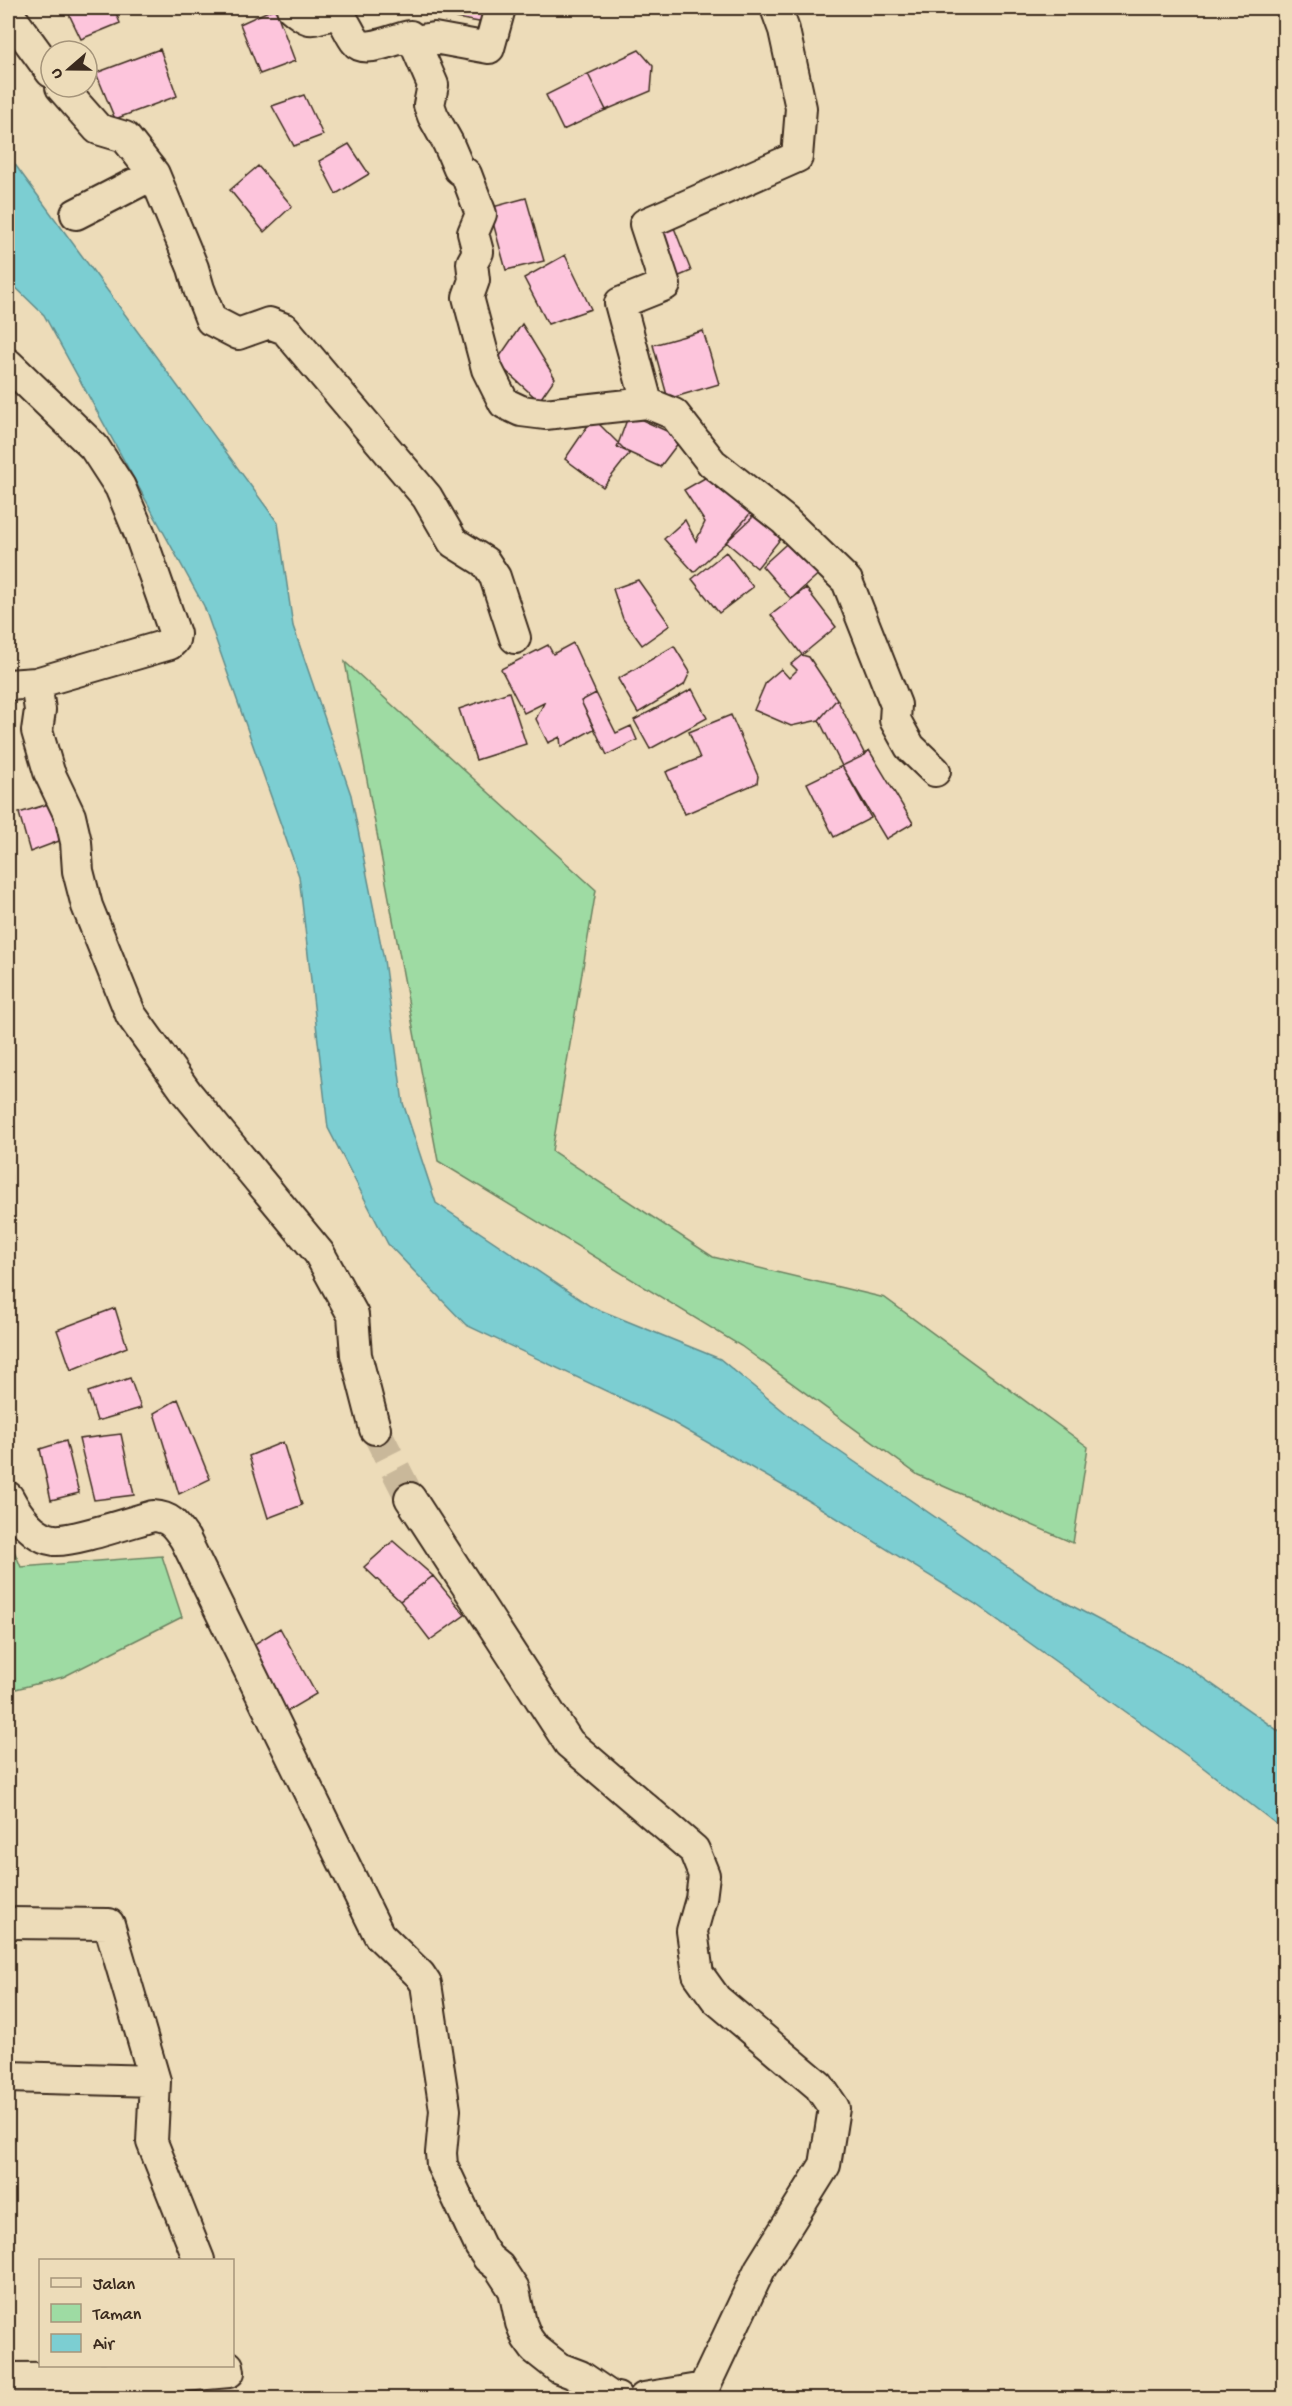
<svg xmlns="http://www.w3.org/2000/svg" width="1292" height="2406" viewBox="0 0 1292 2406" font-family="'Gochi Hand',sans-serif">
  <rect width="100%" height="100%" fill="#eddcb9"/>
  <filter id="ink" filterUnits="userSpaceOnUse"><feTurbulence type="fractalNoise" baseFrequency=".0167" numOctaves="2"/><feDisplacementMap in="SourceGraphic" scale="12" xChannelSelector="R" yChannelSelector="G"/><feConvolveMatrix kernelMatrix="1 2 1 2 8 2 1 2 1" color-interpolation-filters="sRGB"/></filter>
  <g filter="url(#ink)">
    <path fill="#9edba3" stroke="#6c8260" stroke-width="1.5" d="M345 662 596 890 552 1151 713 1257 885 1298 1088 1447 1073 1543 918 1475 741 1346 438 1161Z
      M8 1537 21 1567 162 1556 182 1617 63 1677 8 1691Z"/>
    <path fill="#7cced2" stroke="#628c8a" stroke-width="1.5" d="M8 155 278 523 293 626 351 795 384 960 403 1103 436 1203 590 1306 720 1359 798 1423 1040 1589 1186 1666 1284 1735V1830L1196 1762 974 1603 806 1499 672 1422 466 1325 388 1244 328 1128 299 876 204 606 44 315 8 280Z"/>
    <path fill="#fdc5dc" stroke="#3b2a1e" stroke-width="1.5" d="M66 8H114L120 23 81 39Z
      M275 8 295 61 260 74 240 24Z
      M457 8H493V21L479 22 457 18Z
      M160 49 177 96 115 119 96 73Z
      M639 50 653 66 651 91 606 110 588 74Z
      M588 74 606 110 563 130 546 95Z
      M304 95 323 135 294 146 272 106Z
      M349 144 369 174 336 194 319 161Z
      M258 166 292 206 264 232 230 190Z
      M526 198 544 261 506 270 489 208Z
      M671 220 691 271 670 280 649 229Z
      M565 255 591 309 548 324 524 278Z
      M522 324 555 378 539 401 496 362Z
      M703 331 719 384 668 399 653 345Z
      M629 414 682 438 660 467 617 447Z
      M593 418 629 454 603 487 565 459Z
      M717 471 751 502 752 518 694 572 664 539 685 520 696 541 705 522 684 490Z
      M759 503 790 527 757 568 726 542Z
      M795 536 824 569 791 599 762 566Z
      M726 552 753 587 719 613 692 579Z
      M638 580 670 625 642 645 623 619 613 589Z
      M806 588 836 627 802 655 771 615Z
      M573 643 596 693 581 701 594 729 561 747 560 737 548 743 536 719 544 703 524 713 501 669 548 645 553 654Z
      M674 646 690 672 684 685 638 713 618 679Z
      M802 655 809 657 837 699 819 720 791 726 754 710 766 682 781 669 789 678 797 670 791 664Z
      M692 689 707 718 650 749 634 720Z
      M509 692 526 744 476 760 459 709Z
      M596 693 616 733 631 726 637 740 607 755 581 701Z
      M837 699 865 755 842 766 819 720Z
      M731 715 758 776 757 783 685 814 666 772 700 758 689 732Z
      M8 727H11L14 769 8 770Z
      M869 750 913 823 886 839 842 766 865 755Z
      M842 766 871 818 834 837 807 783Z
      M55 802 67 838 30 852 19 813Z
      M8 1162H10L11 1201H8Z
      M115 1308 127 1347 71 1370 57 1330Z
      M130 1378 141 1408 97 1421 88 1392Z
      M178 1399 210 1479 179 1494 154 1413Z
      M121 1434 134 1495 94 1500 79 1439Z
      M66 1441 79 1493 51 1500 40 1449Z
      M283 1442 302 1505 268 1518 249 1456Z
      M393 1541 433 1576 400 1601 364 1567Z
      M433 1576 465 1615 430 1640 400 1601Z
      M280 1628 316 1694 282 1714 248 1648Z"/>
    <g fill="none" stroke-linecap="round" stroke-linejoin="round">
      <path stroke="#c9b89a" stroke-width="30" stroke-dasharray="30 15" stroke-linecap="butt" d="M375 1429 410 1498"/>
      <g stroke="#3b2a1e" stroke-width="34">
        <path id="minor" d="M292 8C315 28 312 16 337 14 347 22 348 32 356 42 365 54 396 38 410 36L414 41 433 85 429 105 433 116 448 143 459 169 466 174 481 214 473 233 478 252 472 263 474 280 468 297 487 369 504 403 521 411 545 414 647 403
          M776 8 784 30 801 108 797 157 645 224 665 285 620 303 647 403 674 414 712 463 784 520 847 581 896 705 895 720 910 747 935 771
          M8 13 51 72
          M414 41 434 38 489 48 500 8
          M61 87 98 129 125 137 154 174 193 268 199 289 211 320 238 334 269 323 285 329 427 497 453 542 485 562 495 577 515 638
          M76 214 154 174
          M8 364 94 447 120 487 139 532 175 634 174 640 170 644 36 683 8 685
          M36 683 40 710 37 731 49 772 70 816 76 842 78 871 87 906 131 1015 187 1093 319 1253 353 1315 356 1355 375 1429
          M8 1497C17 1514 32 1537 54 1540 72 1542 131 1522 153 1516 171 1517 176 1526 185 1539L379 1935 420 1975 426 1984 445 2110 441 2153 442 2165 480 2246 488 2258 499 2267 514 2290 521 2323 527 2338 535 2349 559 2368 580 2376 611 2397 617 2398
          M410 1498 569 1743 694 1850 704 1875 701 1899 692 1931 698 1974 716 1999 819 2086 834 2108 825 2165 760 2269 699 2398
          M8 1923 109 1924 155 2081
          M8 2077 155 2081 152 2142 199 2260
          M173 2377 229 2372 228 2366
          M8 2378 173 2377V2398
          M644 2398 704 2388"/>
      </g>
      <use href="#minor" stroke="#eddcb9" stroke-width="30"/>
    </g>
  </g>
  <rect width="1292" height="2406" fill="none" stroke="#eddcb9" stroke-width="30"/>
  <rect x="15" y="15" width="1262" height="2376" fill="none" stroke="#3b2a1e" stroke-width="2" filter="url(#ink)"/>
  <rect x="39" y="2259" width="195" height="108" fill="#eddcb9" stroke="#a6957b" stroke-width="1.5"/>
  <rect x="51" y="2278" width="30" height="9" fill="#eddcb9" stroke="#a6957b" stroke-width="1.5"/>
  <text x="93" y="2289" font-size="18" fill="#3b2a1e">Jalan</text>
  <rect x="51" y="2304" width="30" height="18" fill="#9edba3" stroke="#a6957b" stroke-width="1.5"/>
  <text x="93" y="2319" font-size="18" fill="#3b2a1e">Taman</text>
  <rect x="51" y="2334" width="30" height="18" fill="#7cced2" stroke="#a6957b" stroke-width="1.5"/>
  <text x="93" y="2349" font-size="18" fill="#3b2a1e">Air</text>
  <g transform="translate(69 69) rotate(250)"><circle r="28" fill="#eddcb9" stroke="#a6957b" stroke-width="1.5"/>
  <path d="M0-4.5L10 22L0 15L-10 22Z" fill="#3b2a1e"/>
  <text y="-9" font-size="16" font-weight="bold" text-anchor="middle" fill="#3b2a1e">U</text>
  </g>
</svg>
